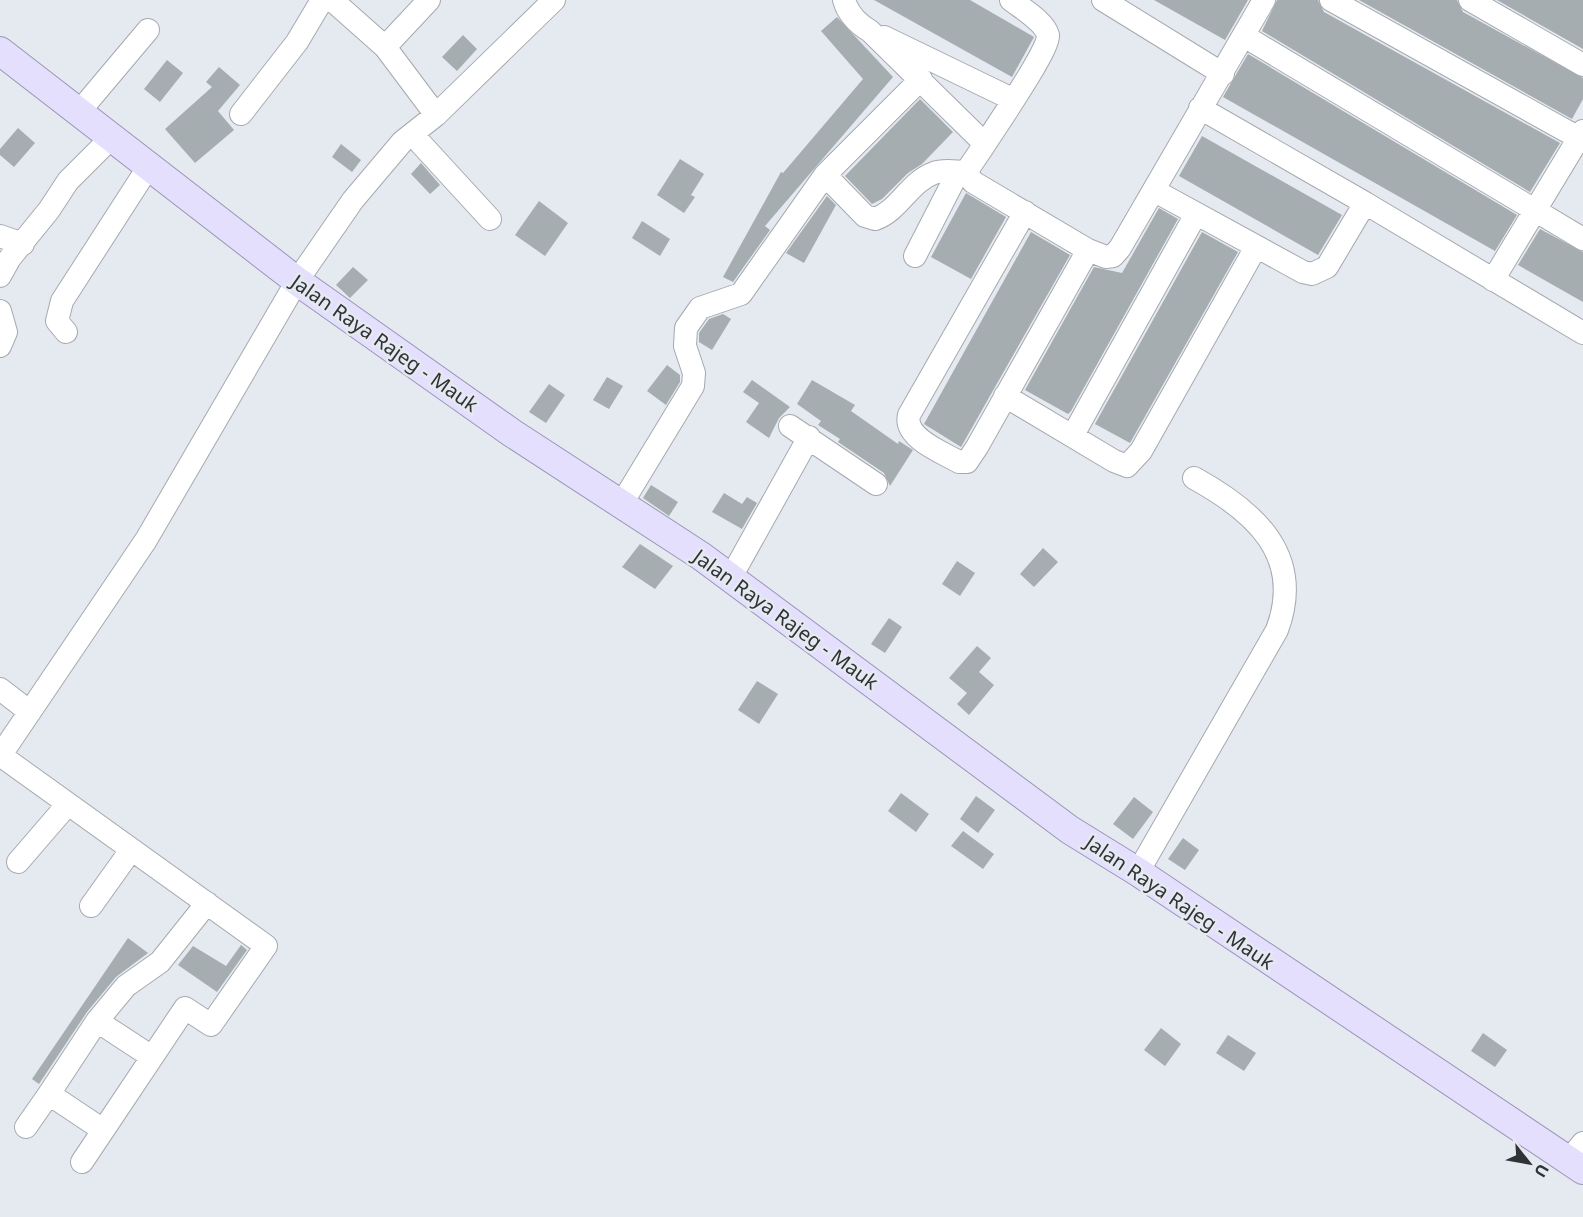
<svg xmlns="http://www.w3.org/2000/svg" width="1583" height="1217" viewBox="0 0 1583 1217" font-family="'Noto Sans',sans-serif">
  <rect width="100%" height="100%" fill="#e5e9f0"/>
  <path fill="#a5adb1" d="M874 0H970L1034 37 1012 77Z
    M1154 0H1248L1225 40Z
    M1277 0H1318L1324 12 1560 143 1530 192 1262 31Z
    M1359 0H1457L1463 12 1583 78V99L1572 119Z
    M1497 0H1583V49Z
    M837 17 893 77 765 226 770 230 733 282 723 277 781 172 783 173 863 79 821 31Z
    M463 35 477 49 457 71 442 57Z
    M1248 54 1517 215 1495 251 1223 97Z
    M167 60 183 73 160 102 144 89Z
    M219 67 240 85 218 111 234 130 195 163 165 129 212 87 206 82Z
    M920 99 953 132 922 164 908 173 882 199 872 204 845 176Z
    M18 128 35 143 14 167 0 155V149Z
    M1202 136 1342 215 1318 255 1179 176Z
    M341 144 361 160 352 172 332 157Z
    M680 159 704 174 691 195 695 197 684 213 657 195Z
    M421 163 440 185 430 194 411 174Z
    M966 193 1006 217 971 279 931 257Z
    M827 196 836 205 804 263 786 253Z
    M539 201 568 223 545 256 515 235Z
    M1159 208 1178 219 1071 411 1068 414 1025 390 1094 267 1122 273Z
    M642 221 670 239 660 256 632 238Z
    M1540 229 1583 252V302L1518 265Z
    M1031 232 1070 255 961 447 924 424Z
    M1202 232 1238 252 1130 443 1095 424Z
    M353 267 368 280 350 298 336 285Z
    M723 314 731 319 712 350 699 342V333L709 319Z
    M667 365 680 375V382L666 405 647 391Z
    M607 377 623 386 609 409 593 400Z
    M752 380 790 407 779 418 769 438 746 422 759 403 743 392Z
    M812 380 855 405 851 411 898 444 899 441 913 450 890 486 884 473 838 442 840 439 818 425 821 421 797 404Z
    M549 384 565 395 546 423 529 412Z
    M651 485 678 502 669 516 643 498Z
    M724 493 742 504 747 497 757 503 742 529 712 512Z
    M640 544 673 566 655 589 622 567Z
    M1043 548 1058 562 1034 587 1020 574Z
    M957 561 975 573 960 596 942 584Z
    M889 618 902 627 885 653 871 644Z
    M977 646 991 658 979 672 994 685 969 715 957 704 967 693 949 678Z
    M757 681 778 694 759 724 738 710Z
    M901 793 929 814 916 832 888 811Z
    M976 796 995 810 978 833 960 819Z
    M1134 797 1153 812 1133 839 1113 824Z
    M963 831 994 854 983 869 951 846Z
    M1183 838 1199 850 1185 870 1168 859Z
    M128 938 148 953 116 977 87 1012 39 1084 32 1079Z
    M241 945 247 950 217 992 178 965 193 946 226 966Z
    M1161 1028 1181 1044 1165 1066 1144 1050Z
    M1483 1033 1507 1050 1495 1067 1471 1051Z
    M1228 1035 1256 1053 1244 1071 1216 1053Z"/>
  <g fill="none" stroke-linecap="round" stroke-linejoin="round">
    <g stroke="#a5a9b0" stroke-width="24">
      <path id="minor" d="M332 0 385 47
        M429 0 385 47 436 115
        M844 0C848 14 858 24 870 31L985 144 966 172 973 182 1088 250 1106 257 1113 256 1120 248 1264 0
        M1103 0 1223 74
        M1331 0 1579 138
        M1470 0 1583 65
        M1244 36 1583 239
        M884 37 1012 99
        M1200 108 1365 203
        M79 112 148 30
        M241 114 297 42 322 0
        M412 134 490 219
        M985 144C995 128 1051 47 1048 35 1044 21 1021 8 1011 0
        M825 175 921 79
        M1155 191 1303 272 1312 274 1327 267 1365 203 1583 333
        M1025 212 909 415C903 438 944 453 959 462H967L977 447 1088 250
        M0 236 23 244
        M915 256 954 180V172
        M0 276 10 258 49 210 68 181 112 137
        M1493 280 1583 131
        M0 311 6 332 0 346
        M66 332 57 321 62 301 149 166
        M1005 396 1114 461 1127 466 1141 451 1256 247
        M790 426 876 484
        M1073 435 1196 214
        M622 503 693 386 694 373 685 346 686 328 700 308 741 294 825 175 865 216 875 219C899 211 909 182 934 173 944 169 956 172 966 172
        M731 577 809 437
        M0 689 30 712
        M0 755 266 946 211 1025 185 1008 82 1162
        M0 756 146 540 297 281 353 200 402 142 436 115 554 0
        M18 862 68 804
        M1138 872 1277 630C1305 555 1254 511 1194 478
        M91 906 131 850
        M97 1021 152 1057
        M49 1094 97 1021 126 986 160 962 207 903
        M26 1127 49 1094 103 1130
        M1569 1160 1583 1143"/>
    </g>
    <g stroke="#9a95b8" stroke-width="30">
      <path id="major" d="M0 51 297 281 512 433 701 556 1070 830 1138 872 1583 1170"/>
    </g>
    <use href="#minor" stroke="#fff" stroke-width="22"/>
    <use href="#major" stroke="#e5dffe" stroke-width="28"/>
  </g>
  <g text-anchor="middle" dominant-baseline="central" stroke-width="5" stroke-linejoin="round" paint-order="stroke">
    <g font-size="20" fill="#313235" stroke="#e5e9f0">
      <text transform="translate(385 343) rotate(35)">Jalan Raya Rajeg - Mauk</text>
      <text transform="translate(786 619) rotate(36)">Jalan Raya Rajeg - Mauk</text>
      <text transform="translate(1180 902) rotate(34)">Jalan Raya Rajeg - Mauk</text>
    </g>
  </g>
  <g transform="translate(1529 1163) rotate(121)" stroke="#e5e9f0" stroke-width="4.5" paint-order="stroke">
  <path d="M0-4.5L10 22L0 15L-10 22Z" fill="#313235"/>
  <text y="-9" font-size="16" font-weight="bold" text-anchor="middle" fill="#313235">U</text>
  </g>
</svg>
